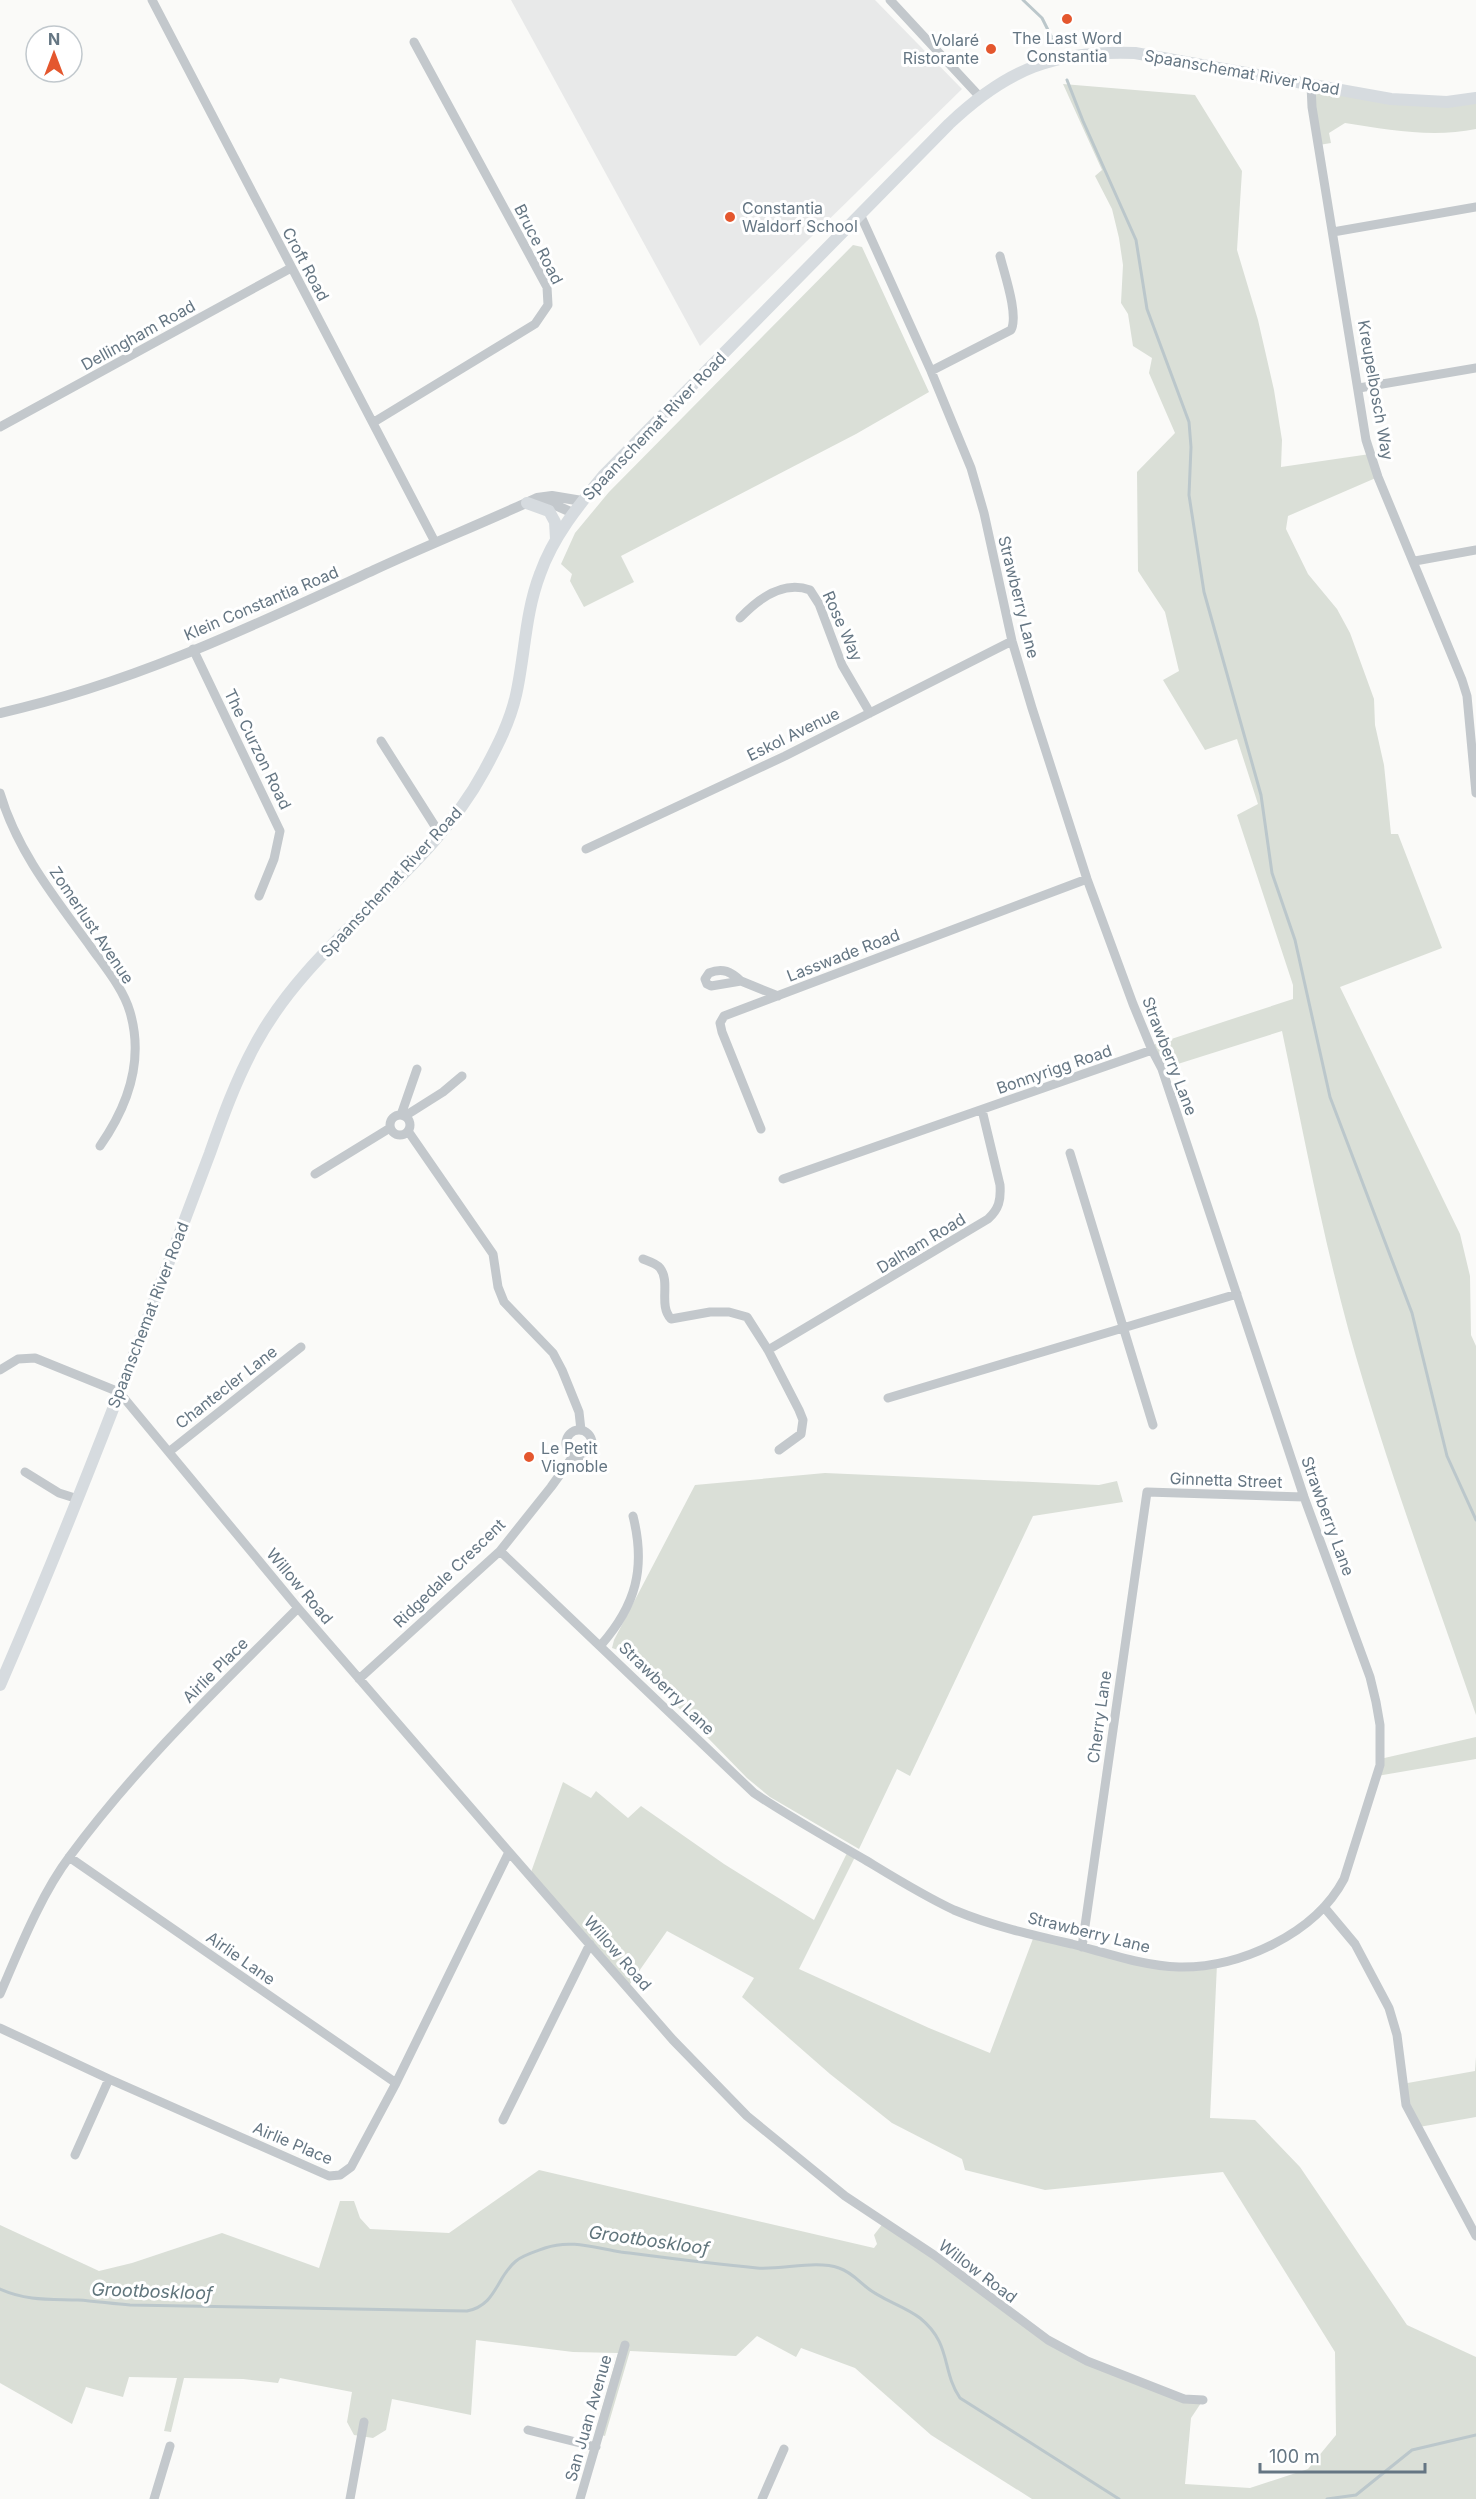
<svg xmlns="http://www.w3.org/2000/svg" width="1476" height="2499" viewBox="0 0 1476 2499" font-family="Inter,sans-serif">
  <rect width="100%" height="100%" fill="#fafaf8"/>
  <path fill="#e8e9e9" d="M511 0H875L962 89 700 346Z"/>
  <path fill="#dadfd7" d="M1063 84 1195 95 1242 171 1237 250 1258 320 1274 390 1282 440 1281 467 1370 454 1378 477 1288 516 1286 529 1308 574 1337 609 1350 633 1374 699 1375 725 1384 765 1391 834H1398L1442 948 1340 987 1460 1234 1470 1276 1471 1335 1476 1346V1715C1432 1588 1385 1461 1349 1332 1322 1233 1303 1131 1282 1031L1162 1069 1150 1046 1293 999V985L1237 815 1258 804 1237 739 1205 750 1163 680 1179 671 1165 612 1138 571 1137 472 1175 433 1149 373 1152 358 1133 346 1128 314 1121 303 1123 265 1119 238 1112 209 1095 176 1102 170Z
    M1311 85 1391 99 1476 98V129C1433 138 1389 130 1345 123L1329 133 1331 143 1319 145Z
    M853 245 862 247 929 392 856 434 621 556 634 582 584 607 570 581 572 574 561 564 575 533 609 492Z
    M825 1473 1099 1485 1117 1481 1123 1502 1033 1516 910 1776 897 1769 859 1849 770 1797 747 1778 624 1652 612 1648 614 1640 695 1485Z
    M1476 1737V1759L1377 1776 1380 1759Z
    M563 1782 591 1798 596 1791 628 1818 641 1806 724 1864 814 1920 848 1851 856 1855 799 1969 929 2028 990 2053 1034 1936 1148 1963 1217 1964 1210 2118 1255 2120 1300 2167 1407 2325 1476 2357V2499H1032L931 2435 855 2368 801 2348 796 2357 757 2336 736 2356 630 2351 605 2436 595 2433 618 2353 573 2352 476 2340 471 2415 392 2399 386 2430 373 2438 354 2435 347 2422 352 2392 280 2378 278 2383 243 2379 184 2378 171 2432 164 2431 177 2378 129 2377 123 2397 86 2387 72 2424 0 2383V2225L99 2271 132 2263 222 2233 319 2268 340 2201H354L360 2218 370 2229 449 2233 539 2170 874 2248 877 2244 874 2235 884 2222 1048 2340 1141 2382 1203 2400 1191 2418 1185 2484 1250 2488 1308 2469 1336 2435 1335 2352 1223 2172 1045 2190 965 2170 962 2159 892 2123 830 2074 742 1997 754 1978 667 1931 628 1987 530 1875Z
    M1476 2057V2117L1419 2127 1402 2084 1475 2071Z"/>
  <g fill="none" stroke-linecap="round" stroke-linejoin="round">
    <path stroke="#bbc7cb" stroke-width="3" d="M1023 0 1042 18 1054 42
      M1067 80 1083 121 1136 240 1147 309 1189 422 1191 447 1189 495 1204 592 1261 795 1272 873 1295 940 1330 1097 1412 1313 1447 1456 1476 1520
      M0 2289C27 2301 50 2299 78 2300 96 2301 113 2304 130 2305L467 2311C497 2305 496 2277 516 2261 523 2255 537 2251 545 2248 571 2239 595 2248 621 2252 667 2258 712 2264 757 2268 782 2270 816 2260 839 2268 849 2271 857 2279 865 2286 881 2300 903 2305 920 2318 952 2344 941 2370 960 2398L1119 2499
      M1327 2499 1356 2495 1412 2450 1476 2435"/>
    <path stroke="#c3c8cc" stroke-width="9" d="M152 0 435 542
      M890 0 980 97
      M1311 85 1312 107 1366 440 1378 477 1462 680 1467 696 1476 793
      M1333 232 1476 207
      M931 371 1011 330C1019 315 1004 273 1000 256
      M1359 388 1476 368
      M374 422 535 324 548 305 547 287 414 42
      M0 427 291 268
      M1415 561 1476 550
      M740 618C757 600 783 580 810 590L819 604 842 665 870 713
      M193 649 280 831 274 859 259 896
      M381 741 440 834
      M0 793C17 851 55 898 90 946 104 966 123 988 130 1012 144 1060 128 1106 100 1146
      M586 849 785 756 1012 641
      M741 981C731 972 723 967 709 973L705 979 707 984 711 986 741 981 778 996
      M390 1125a10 10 0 1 1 20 0a10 10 0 1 1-20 0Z
      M401 1115 417 1069
      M405 1116 443 1092 462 1076
      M761 1129 722 1032 720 1023 724 1016 1087 879
      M408 1131 493 1254 498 1287 504 1302 553 1353 562 1370 579 1412 581 1430
      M1070 1153 1153 1425
      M315 1174 390 1128
      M783 1179 1152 1050
      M643 1259C648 1261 656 1263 660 1268 671 1282 658 1305 671 1319L710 1312H729L747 1317 768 1350 799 1410 803 1420 801 1434 779 1450
      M768 1350 988 1219C999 1209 1001 1200 1000 1185L982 1110
      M0 1370 18 1359 35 1358 119 1392 298 1608 509 1852 673 2040 747 2116 845 2196 934 2255 1048 2340 1087 2361 1184 2399 1203 2400
      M888 1398 1237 1294
      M566 1443a13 13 0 1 1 26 0a13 13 0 1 1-26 0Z
      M170 1451 301 1347
      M25 1472 59 1493 78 1499
      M500 1551 754 1793C790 1817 829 1839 867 1861 895 1878 924 1896 954 1910 992 1926 1032 1935 1072 1944 1107 1953 1143 1966 1179 1967 1240 1968 1315 1934 1344 1879L1380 1765V1725L1376 1702 1370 1677 1304 1497 1162 1069 1152 1050 1133 1004 1087 879 1032 708 1012 641 984 513 971 468 931 371 860 214
      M601 1645C636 1605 646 1568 633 1516
      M359 1679 500 1551 551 1487 574 1455
      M69 1857 396 2083
      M1324 1907 1355 1944 1389 2008 1397 2035 1406 2105 1476 2236
      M1082 1947 1147 1492 1304 1497
      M0 1994C19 1950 41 1894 70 1856 137 1765 219 1687 298 1608
      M0 2028 109 2079 329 2176 340 2175 351 2167 396 2083 509 1852
      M503 2120 590 1944
      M75 2155 109 2079
      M528 2430 596 2447
      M154 2499 170 2446
      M350 2499 364 2422
      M580 2499 625 2345
      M762 2499 784 2449"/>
    <path stroke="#c3c8cc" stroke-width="10" d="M533 503 555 505 573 513
      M0 713C131 684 253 626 374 570 428 545 483 523 537 498L552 496 582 501"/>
    <path stroke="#d6dbdf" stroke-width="12" d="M527 503 549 511 555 522 556 539
      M0 1685C57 1554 109 1422 159 1288 176 1243 193 1198 210 1153 223 1116 236 1080 255 1045 312 938 427 877 484 771 497 747 510 722 516 695 525 655 525 613 540 574 553 537 578 506 603 476L949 124C1007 69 1055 50 1135 53L1391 99 1447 102 1476 98"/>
  </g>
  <g fill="#e4572e" stroke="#fff" stroke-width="2">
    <circle cx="1067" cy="19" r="6"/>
    <circle cx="991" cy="49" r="6"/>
    <circle cx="730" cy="217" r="6"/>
    <circle cx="529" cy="1457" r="6"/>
  </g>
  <g text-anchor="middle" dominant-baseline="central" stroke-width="6" stroke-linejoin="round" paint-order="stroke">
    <g font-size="16" fill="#657683" stroke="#fff" text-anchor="start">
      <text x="1067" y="38" text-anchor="middle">The Last Word<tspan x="1067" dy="18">Constantia</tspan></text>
      <text x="979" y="40" text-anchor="end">Volaré<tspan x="979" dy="18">Ristorante</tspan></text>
      <text x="742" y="208">Constantia<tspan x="742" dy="18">Waldorf School</tspan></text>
      <text x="541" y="1448">Le Petit<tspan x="541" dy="18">Vignoble</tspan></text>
    </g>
    <g font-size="16" fill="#657683" stroke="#fff">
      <text transform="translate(1242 72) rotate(10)">Spaanschemat River Road</text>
      <text transform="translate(539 244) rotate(63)">Bruce Road</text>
      <text transform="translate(306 264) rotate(62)">Croft Road</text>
      <text transform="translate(138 335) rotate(-29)">Dellingham Road</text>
      <text transform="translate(1376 390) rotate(80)">Kreupelbosch Way</text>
      <text transform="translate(654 426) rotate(-46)">Spaanschemat River Road</text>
      <text transform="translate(1019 597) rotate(76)">Strawberry Lane</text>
      <text transform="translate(261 603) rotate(-23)">Klein Constantia Road</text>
      <text transform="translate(843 626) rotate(66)">Rose Way</text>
      <text transform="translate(793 734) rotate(-26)">Eskol Avenue</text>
      <text transform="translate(258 749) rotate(64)">The Curzon Road</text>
      <text transform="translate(391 882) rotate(-47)">Spaanschemat River Road</text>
      <text transform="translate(92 925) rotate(56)">Zomerlust Avenue</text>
      <text transform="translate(843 955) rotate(-21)">Lasswade Road</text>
      <text transform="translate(1170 1056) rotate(69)">Strawberry Lane</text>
      <text transform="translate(1054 1069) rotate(-19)">Bonnyrigg Road</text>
      <text transform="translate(921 1243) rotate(-31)">Dalham Road</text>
      <text transform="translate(148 1315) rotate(-69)">Spaanschemat River Road</text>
      <text transform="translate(226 1387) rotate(-38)">Chantecler Lane</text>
      <text transform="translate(1226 1480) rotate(2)">Ginnetta Street</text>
      <text transform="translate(1328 1516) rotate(70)">Strawberry Lane</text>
      <text transform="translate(449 1573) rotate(-44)">Ridgedale Crescent</text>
      <text transform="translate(300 1586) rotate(50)">Willow Road</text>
      <text transform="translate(215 1670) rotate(-45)">Airlie Place</text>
      <text transform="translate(667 1688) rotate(44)">Strawberry Lane</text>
      <text transform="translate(1099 1717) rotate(-82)">Cherry Lane</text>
      <text transform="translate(1089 1932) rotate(14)">Strawberry Lane</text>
      <text transform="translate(618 1953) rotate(49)">Willow Road</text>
      <text transform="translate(241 1958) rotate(35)">Airlie Lane</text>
      <text transform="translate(293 2143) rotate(23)">Airlie Place</text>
      <text transform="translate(978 2271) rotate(37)">Willow Road</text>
      <text transform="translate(588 2418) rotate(-74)">San Juan Avenue</text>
    </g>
    <g font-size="18" font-style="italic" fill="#60757c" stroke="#fff">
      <text transform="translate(649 2240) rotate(8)">Grootboskloof</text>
      <text transform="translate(152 2291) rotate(2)">Grootboskloof</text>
    </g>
  </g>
  <g transform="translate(54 54)"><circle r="28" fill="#ffffff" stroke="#c1c8cd" stroke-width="1.5"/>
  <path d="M0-4.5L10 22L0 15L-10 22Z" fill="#e4572e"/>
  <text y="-9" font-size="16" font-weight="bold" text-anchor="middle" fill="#657683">N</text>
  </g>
  <path d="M1260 2463v9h165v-9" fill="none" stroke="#657683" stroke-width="3"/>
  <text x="1269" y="2463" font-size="18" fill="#657683" stroke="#ffffff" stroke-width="4.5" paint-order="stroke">100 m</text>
</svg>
